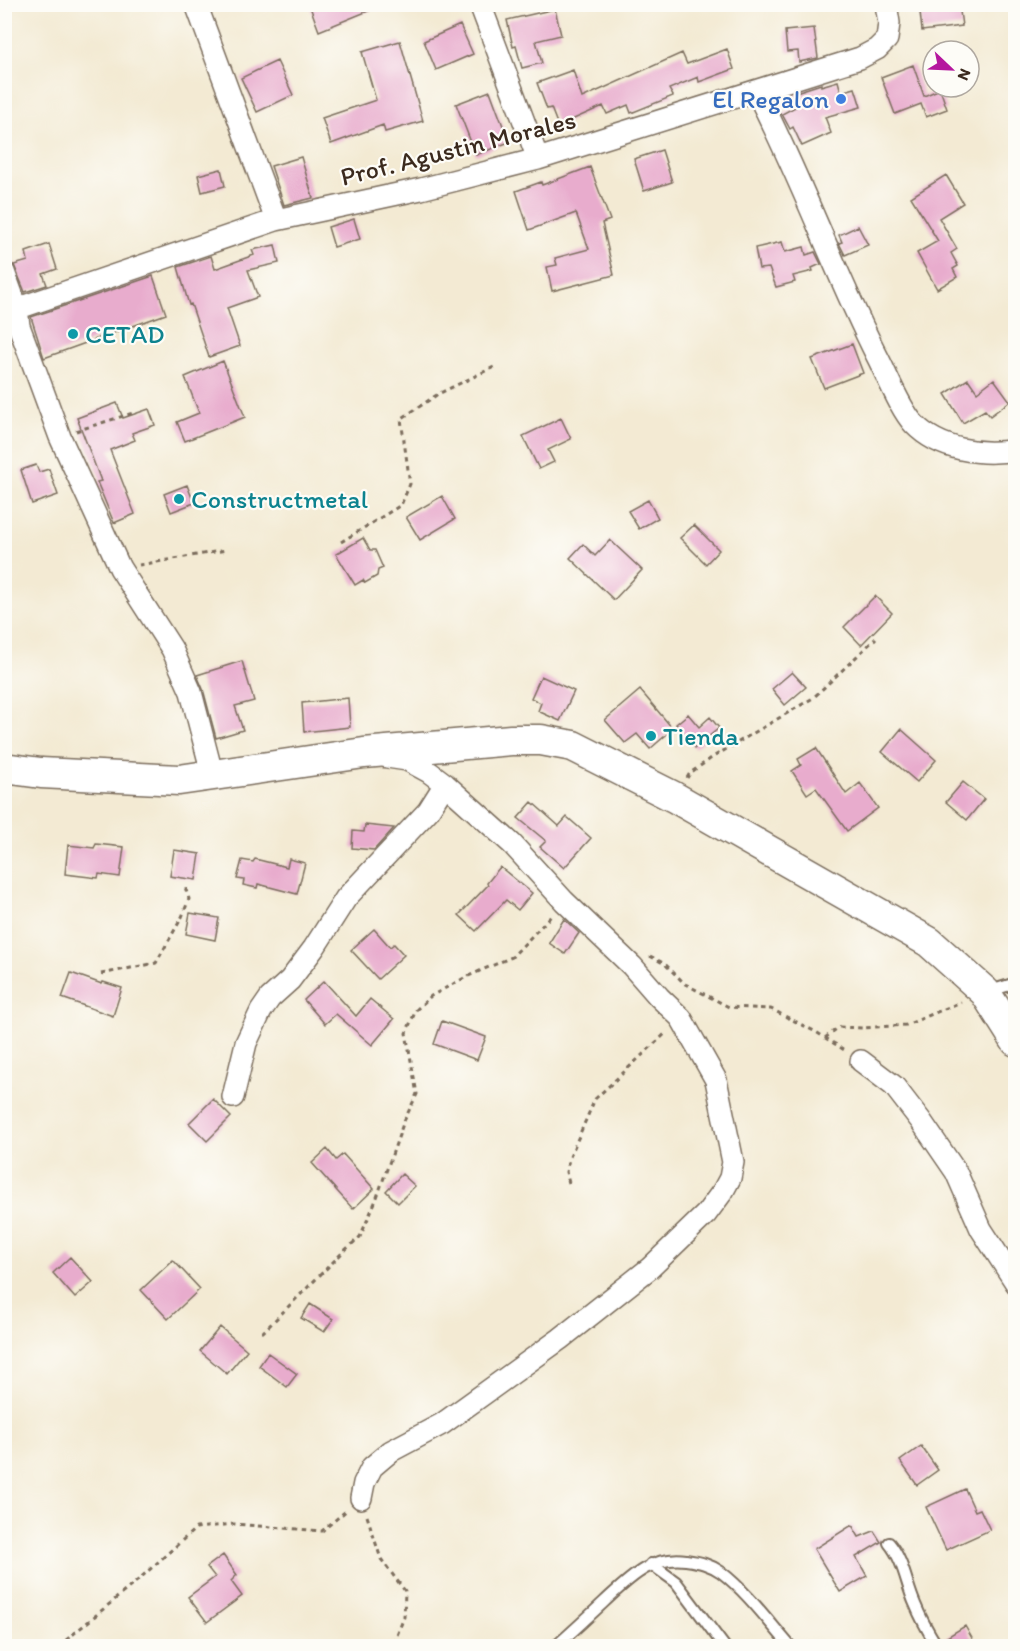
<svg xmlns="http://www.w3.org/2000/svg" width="1020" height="1651" viewBox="0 0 1020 1651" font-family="Itim,sans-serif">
  <rect width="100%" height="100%" fill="#fdfcf7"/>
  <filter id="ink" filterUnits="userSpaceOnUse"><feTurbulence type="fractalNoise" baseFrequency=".0167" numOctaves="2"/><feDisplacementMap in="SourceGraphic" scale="12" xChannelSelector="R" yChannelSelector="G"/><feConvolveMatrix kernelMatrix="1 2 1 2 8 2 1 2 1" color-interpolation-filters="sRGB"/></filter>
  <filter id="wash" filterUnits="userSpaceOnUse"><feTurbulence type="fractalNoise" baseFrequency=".008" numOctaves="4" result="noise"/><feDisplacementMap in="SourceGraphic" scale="24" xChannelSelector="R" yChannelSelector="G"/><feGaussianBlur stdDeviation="1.35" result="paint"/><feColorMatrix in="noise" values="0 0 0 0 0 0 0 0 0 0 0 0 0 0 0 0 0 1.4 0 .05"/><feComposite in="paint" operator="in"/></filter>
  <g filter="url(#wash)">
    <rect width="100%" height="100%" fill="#f3ead3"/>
    <g id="blocks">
      <path fill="#e8accd" d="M309 4H382L383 5 319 31Z
        M924 4H959L962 26 922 31 920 12 925 11Z
        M555 9 561 35 536 41 542 63 522 68 516 46 513 47 507 20Z
        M460 25 473 54 436 70 424 41Z
        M814 28 818 58 799 62 798 51 787 52 785 31Z
        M400 41 423 121 385 132 383 125 331 144 322 118 376 100 362 52Z
        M727 49 734 69 699 82 698 77 669 89 673 96 631 113 628 105 607 114 603 106 558 126 551 108 547 109 537 83 573 70 582 98 682 53 687 64Z
        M277 61 293 95 257 112 241 78Z
        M913 65 924 96 940 89 947 109 926 117 921 104 895 114 881 77Z
        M838 81 841 92 855 88 861 107 825 117 831 133 802 146 793 127 790 129 782 114 799 105 793 93 821 84V86Z
        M490 91 509 142 476 155 456 104Z
        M662 150 672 182 644 191 634 159Z
        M301 157 313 198 284 205 271 166Z
        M590 167 610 220 602 223 614 275 552 291 547 267 557 265 555 258 589 249 576 213 529 230 516 191 541 182 542 185Z
        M221 169 225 186 202 192 198 175Z
        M946 175 963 203 939 218 957 249 951 253 958 266 953 269 957 277 937 289 917 253 938 241 911 197Z
        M354 219 360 239 334 247 328 227Z
        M858 226 868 245 845 255 839 243 842 242 839 235Z
        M782 242 785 252 804 247 806 255 815 252 821 264 812 268 813 271 793 276 795 282 776 287 769 268 759 269 755 248Z
        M49 244 57 269 43 274 47 285 25 292 14 265 28 261 26 252Z
        M275 245 279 263 248 270 258 297 227 308 240 346 209 357 191 304 189 305 178 267 211 256 215 269 254 255 252 250Z
        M153 276 166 314 44 358 31 317Z
        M852 344 863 373 824 388 812 359Z
        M223 361 245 417 185 441 177 422 199 413 185 377Z
        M968 379 977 392 994 379 1010 401 990 416 985 410 963 423 945 394Z
        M117 403 123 418 149 409 155 425 132 433 135 440 110 450 135 514 114 523 97 482 101 481 77 418Z
        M561 418 571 439 548 450 554 462 539 469 523 436Z
        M36 465 39 472 49 469 58 495 32 504 21 470Z
        M187 485 194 503 171 512 164 494Z
        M442 496 455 519 420 540 406 517Z
        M648 500 658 518 639 529 628 511Z
        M694 525 719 550 706 564 680 538Z
        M363 538 370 550H375L383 568 378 570 377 576 365 583 363 580 355 585 336 554Z
        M610 540 642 570 614 600 570 558 583 544 595 556Z
        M875 596 892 613 861 645 844 627Z
        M242 661 254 701 235 706 243 730 216 738 203 689 197 675Z
        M792 672 806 687 785 705 772 689Z
        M541 676 574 691 560 721 538 711 541 703 531 698Z
        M640 690 673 729 650 749 637 734 625 743 605 720Z
        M348 698 350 727 304 732 302 703Z
        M688 714 699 727 710 717 719 728 695 748 676 724Z
        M901 729 936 760 917 782 882 752Z
        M816 748 846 794 860 783 878 808 847 831 816 788 807 794 792 771 801 765 798 759Z
        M963 782 984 799 967 820 946 802Z
        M532 802 559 826 567 817 591 838 564 868 540 847 546 841 518 818Z
        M365 825 394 828 374 850 352 848 353 831 364 832Z
        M96 844 124 847 120 877 99 874 98 878 65 874 68 845 94 848Z
        M174 850 200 854 196 880 170 876Z
        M255 859 287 867 289 859 305 863 297 894 258 884 257 888 243 885 244 880 237 879 242 860 253 862Z
        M500 867 532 893 518 910 506 900 476 931 459 915 488 885 487 883Z
        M190 913 219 918 215 940 186 934Z
        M564 919 579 933 565 954 549 943Z
        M374 929 390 947 394 944 404 955 378 979 351 950Z
        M71 973 102 984 103 982 122 988 113 1016 62 998Z
        M324 981 356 1016 370 999 394 1019 372 1045 336 1014 325 1024 304 1000Z
        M442 1021 486 1037 477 1060 434 1044Z
        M213 1099 231 1117 207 1141 189 1123Z
        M327 1149 336 1160 343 1154 374 1189 353 1209 312 1163Z
        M402 1174 415 1186 398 1203 386 1191Z
        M70 1257 93 1282 75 1298 53 1273Z
        M173 1260 200 1289 168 1319 141 1290Z
        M310 1304 333 1319 324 1332 301 1318Z
        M220 1327 247 1350 227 1374 200 1351Z
        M268 1353 297 1374 287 1387 259 1366Z
        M921 1446 938 1470 917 1485 900 1461Z
        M965 1489 975 1511 980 1509 990 1530 946 1550 926 1507Z
        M852 1525 859 1537 874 1531 881 1542 856 1557 867 1576 840 1592 814 1549Z
        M223 1555 237 1575 231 1581 242 1596 207 1622 188 1597 215 1577 207 1567Z
        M965 1626 977 1647H944L942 1640Z"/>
    </g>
  </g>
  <g filter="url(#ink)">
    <use href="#blocks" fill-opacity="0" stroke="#7b6d5d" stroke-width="1.5"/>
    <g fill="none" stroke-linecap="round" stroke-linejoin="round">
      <g stroke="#7b6d5d" stroke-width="14">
        <path id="lane" d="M987 992 1016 983
          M889 1543C904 1561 906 1584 915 1604 921 1619 929 1633 937 1646
          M651 1564 676 1582 724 1646
          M556 1646C572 1632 588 1617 604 1602 628 1580 651 1555 686 1560 700 1562 709 1564 721 1572 747 1592 769 1622 790 1646"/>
      </g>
      <g stroke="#7b6d5d" stroke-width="24">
        <path id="street" d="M196 4 276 220
          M480 4 538 159
          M756 91C801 177 833 269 877 356 887 375 900 409 914 424 939 450 981 456 1016 450
          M4 272 17 308 19 326 60 437 120 568 172 649 191 692 212 773
          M4 313 276 220 421 189 538 159 860 58 877 49 887 39 889 23 886 4
          M861 1061 894 1086 921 1121 956 1172 981 1229 1016 1283
          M233 1097 246 1043 261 1011 270 998 290 980 314 948 346 898 428 811 445 784
          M361 1498 364 1483 372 1467 391 1451 442 1424 560 1339 650 1268 706 1214 723 1191 730 1178 733 1162 716 1080 681 1018 659 997 632 966 564 901 512 844 445 784 429 772 407 760 387 757"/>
      </g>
      <g stroke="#7b6d5d" stroke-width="33">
        <path id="secondary" d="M4 768 41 773 179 780 364 753 511 740H541L573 746 674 797 929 942 985 992 1016 1041"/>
      </g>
      <path stroke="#7b6d5d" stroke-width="3" stroke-dasharray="4.5 4.5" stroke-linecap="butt" d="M76 431 136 412
        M341 542 401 505 410 484 401 419 438 394 496 366
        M139 565 226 550
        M687 778 690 773 713 757 813 698 876 638
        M650 956 665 964 685 984 729 1007 771 1009 816 1032 846 1051
        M101 974 156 963 182 917 189 899 184 884
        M825 1038 839 1027 862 1028 906 1025 961 1002
        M569 1183 566 1172 569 1159 595 1099 667 1032
        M262 1333 344 1251 360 1237 376 1200 404 1121 417 1094 406 1033 416 1010 431 996 466 977 512 957 551 916
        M367 1516 381 1559 405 1591 404 1617 393 1646
        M59 1646 137 1581 196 1528 234 1524 322 1531 347 1510"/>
      <use href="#lane" stroke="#fff" stroke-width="10"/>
      <use href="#street" stroke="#fff" stroke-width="21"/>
      <use href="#secondary" stroke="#fff" stroke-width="30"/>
    </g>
  </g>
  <circle fill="#3f7fe0" stroke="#fdfcf7" stroke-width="2" cx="841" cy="99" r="6"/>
  <g fill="#0f9aa8" stroke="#fdfcf7" stroke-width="2">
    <circle cx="73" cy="334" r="6"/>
    <circle cx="179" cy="499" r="6"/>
    <circle cx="651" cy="736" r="6"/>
  </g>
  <g text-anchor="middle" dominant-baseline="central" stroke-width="4.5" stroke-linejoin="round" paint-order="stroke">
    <g font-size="26" fill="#366cbe" stroke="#fdfcf7" text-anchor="end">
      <text x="829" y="99">El Regalon</text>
    </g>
    <g font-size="26" fill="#3b2a1e" stroke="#fdfcf7">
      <text transform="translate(458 148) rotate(-14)">Prof. Agustin Morales</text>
    </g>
    <g font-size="26" fill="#0d838f" stroke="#fdfcf7" text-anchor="start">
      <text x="85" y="334">CETAD</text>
      <text x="191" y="499">Constructmetal</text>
      <text x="663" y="736">Tienda</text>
    </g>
  </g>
  <rect width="1020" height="1651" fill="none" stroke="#fdfcf7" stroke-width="24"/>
  <g transform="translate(951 69) rotate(113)"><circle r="28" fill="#fdfcf7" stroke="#afa8a0" stroke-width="1.5"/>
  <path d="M0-4.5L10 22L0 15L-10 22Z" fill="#b5179e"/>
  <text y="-9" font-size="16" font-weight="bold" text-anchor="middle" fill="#3b2a1e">N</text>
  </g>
</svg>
